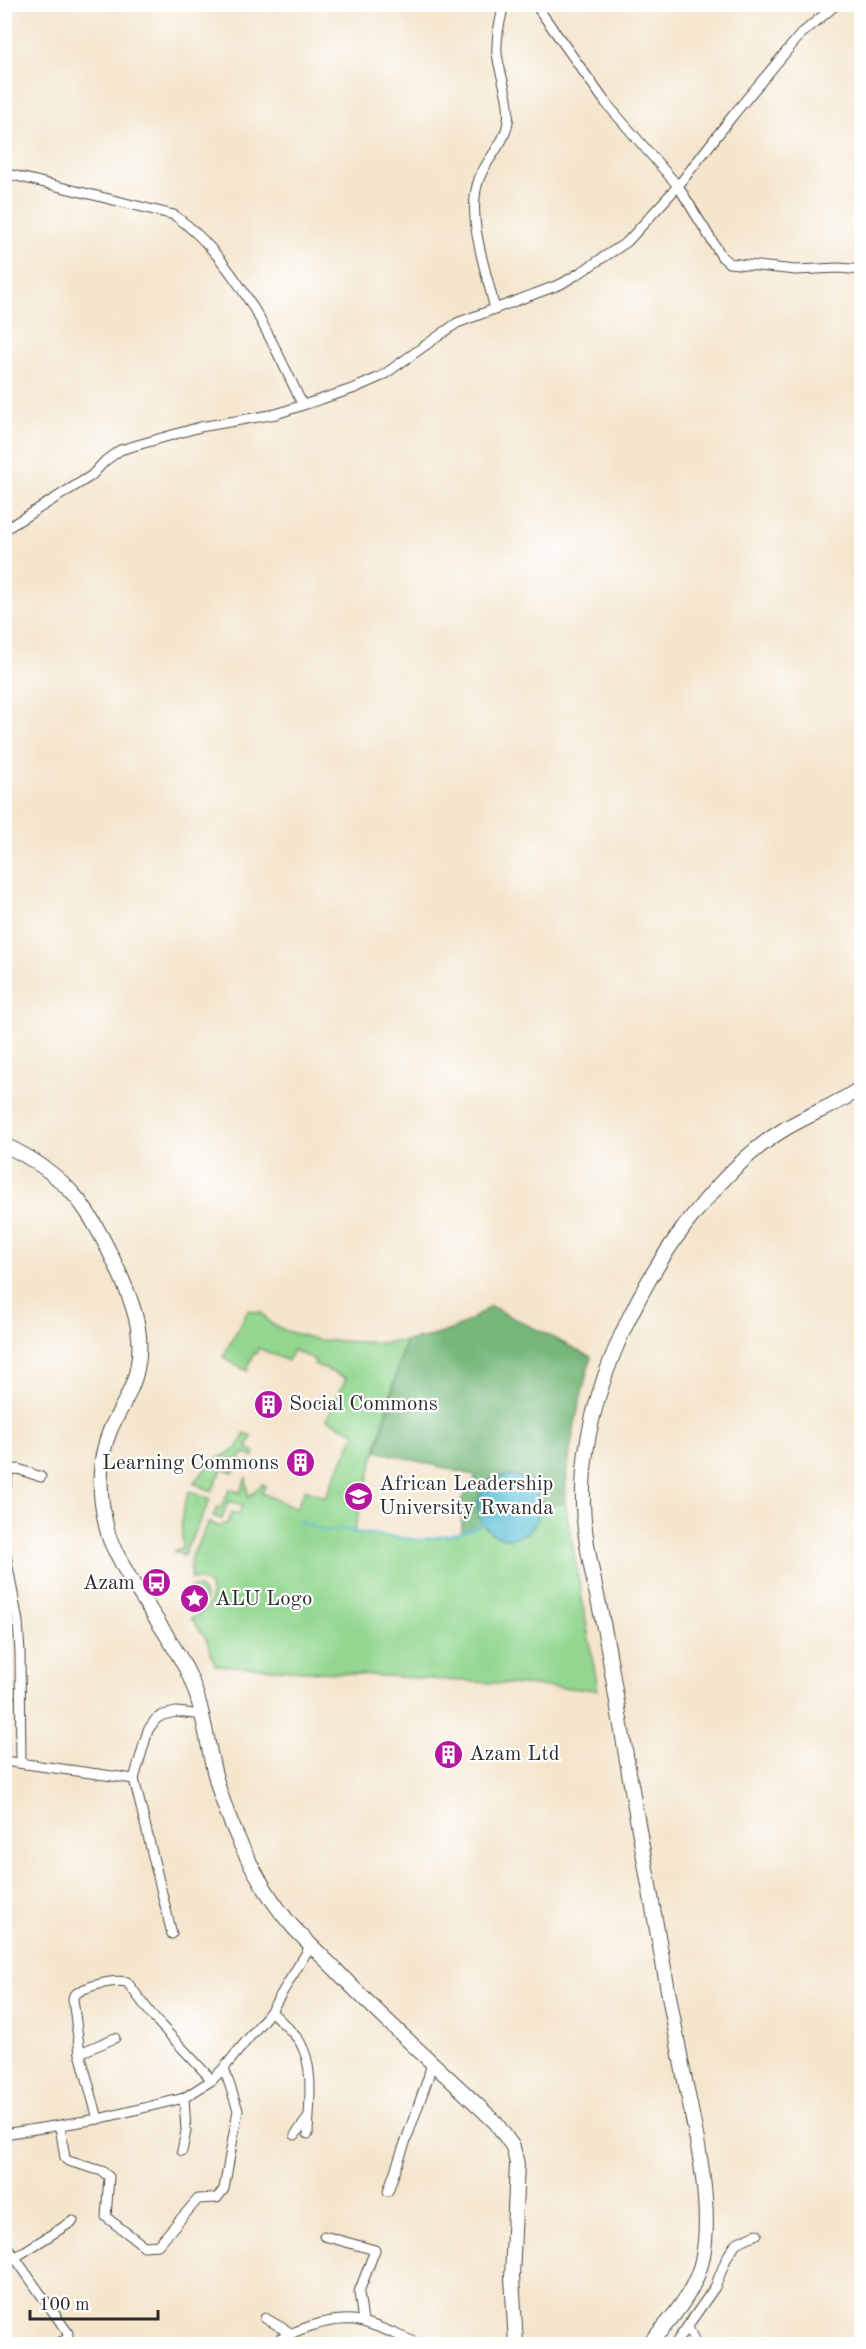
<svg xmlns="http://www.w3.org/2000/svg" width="866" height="2349" viewBox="0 0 866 2349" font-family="'Old Standard TT',serif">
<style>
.green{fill:#93d790;stroke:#5f815e;stroke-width:1.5}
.forest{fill:#76b87a;stroke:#507252;stroke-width:1.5}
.water{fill:#58bed6;stroke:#427480;stroke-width:1.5}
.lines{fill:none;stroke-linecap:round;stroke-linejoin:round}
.stream{stroke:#58bed6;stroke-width:2}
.street-casing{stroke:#494743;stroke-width:11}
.secondary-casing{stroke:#494743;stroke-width:16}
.street{stroke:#fff;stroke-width:9}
.secondary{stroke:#fff;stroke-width:14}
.labels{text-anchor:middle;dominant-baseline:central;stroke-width:4.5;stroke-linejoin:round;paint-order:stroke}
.poi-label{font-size:21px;fill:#2b2b2b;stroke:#fff;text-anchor:start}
</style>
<rect width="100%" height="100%" fill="#fff"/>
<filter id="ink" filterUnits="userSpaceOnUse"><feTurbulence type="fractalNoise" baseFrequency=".0167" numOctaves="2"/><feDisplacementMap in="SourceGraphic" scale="12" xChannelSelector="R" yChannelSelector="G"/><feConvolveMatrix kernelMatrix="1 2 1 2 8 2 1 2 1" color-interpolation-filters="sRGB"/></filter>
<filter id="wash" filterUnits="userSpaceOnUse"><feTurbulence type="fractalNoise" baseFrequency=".008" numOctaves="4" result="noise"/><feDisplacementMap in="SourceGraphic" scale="24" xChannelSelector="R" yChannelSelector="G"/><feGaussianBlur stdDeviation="1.35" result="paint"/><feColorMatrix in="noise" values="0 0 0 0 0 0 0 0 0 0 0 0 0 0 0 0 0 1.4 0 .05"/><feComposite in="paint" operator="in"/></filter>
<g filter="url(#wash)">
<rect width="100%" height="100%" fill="#f4e5cc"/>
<g class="green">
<path d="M248 1310 262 1313 270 1323 286 1331 318 1340 382 1343 405 1341 354 1532 419 1540 462 1533 483 1524 485 1527 520 1536 535 1524 540 1506 565 1503 598 1690 215 1665 206 1638 191 1618C209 1612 213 1603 210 1586L200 1579H192L189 1567H191L193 1564 189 1562 209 1522 218 1526 228 1523 232 1512 239 1514 242 1506 229 1501 222 1519 213 1516 217 1508 220 1509 230 1489 240 1492 246 1478 248 1497 263 1484 265 1485 262 1493 296 1509 305 1489 325 1497 356 1433 327 1419 346 1378 314 1364 315 1360 293 1350 288 1361 258 1348 256 1354H253L247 1371 223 1357Z"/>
<path d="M245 1433 252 1436 247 1448 255 1452 253 1457 243 1453 233 1473 222 1469 212 1491 193 1483 213 1461 237 1449Z"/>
<path d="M189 1491 210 1500 183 1556 174 1551 183 1547C180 1524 181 1513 189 1491Z"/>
<circle cx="194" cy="1598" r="11"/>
</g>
<path class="forest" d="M490 1306 591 1357C579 1405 566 1453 565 1503L540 1506C539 1498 537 1490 531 1484 520 1474 492 1471 484 1487 483 1491 483 1497 482 1501 480 1510 478 1516 483 1524L462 1533 461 1500 477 1476 377 1451 405 1341C440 1336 462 1329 490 1306Z"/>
<circle class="water" cx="509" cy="1507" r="31"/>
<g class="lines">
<path class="stream" d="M298 1521 327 1532 340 1528 354 1532 419 1540 462 1533 483 1524"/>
</g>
</g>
<g filter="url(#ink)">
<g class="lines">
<defs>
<g id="street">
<path d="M535 4 606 103 678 186 722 257 729 263 796 270 839 268 862 270"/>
<path d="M4 173 174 215C234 257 272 339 302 404"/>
<path d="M495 310C487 272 465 216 479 179 486 159 505 144 508 122 511 100 500 76 497 54 496 37 500 21 504 4"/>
<path d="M4 530 91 476 105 461 120 450 200 427 276 414 355 388 382 376 457 323 561 284 581 272 627 242 678 186 734 114 801 34 837 4"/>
<path d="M4 1497 8 1475 10 1470 18 1469 41 1477"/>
<path d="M4 1544 18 1622 20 1653 21 1763"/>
<path d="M4 1761 134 1779"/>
<path d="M172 1934 134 1779 148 1730 156 1719 163 1715 176 1712 204 1715"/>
<path d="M271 2011C280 2021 292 2030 300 2042 315 2068 309 2105 308 2134"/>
<path d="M80 2053 115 2038"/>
<path d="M98 2119 80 2053 73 1999 74 1995C85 1986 113 1979 127 1982L155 2019 212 2080"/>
<path d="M60 2126 65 2158 68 2161 102 2171 109 2177 106 2217 144 2246 158 2245 198 2199 217 2198 224 2189 238 2110 224 2068"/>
<path d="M4 2134 98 2119 184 2098 212 2080 224 2068 271 2011 311 1945"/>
<path d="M295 2135 308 2118"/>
<path d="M182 2151 186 2131 184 2098"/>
<path d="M388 2191 428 2078 432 2061"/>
<path d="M324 2236 375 2250 359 2292 363 2322"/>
<path d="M4 2242 68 2333 67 2339 56 2344"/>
<path d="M14 2258 73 2221"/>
<path d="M265 2318 291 2333"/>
<path d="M688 2327 696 2344"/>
<path d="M273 2344C293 2330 328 2318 353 2320 369 2321 403 2338 420 2344"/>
<path d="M675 2344 715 2287 727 2257 736 2243 757 2234"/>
</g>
<g id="secondary">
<path d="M4 1145C31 1157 56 1174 75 1196 97 1221 133 1295 138 1328 140 1341 140 1356 137 1369 133 1390 120 1409 111 1428 96 1463 99 1502 109 1537 112 1547 118 1555 122 1564 142 1602 171 1636 189 1675 203 1706 206 1738 214 1771 220 1796 229 1819 240 1843 254 1872 271 1902 293 1927 306 1941 321 1955 335 1969 386 2023 443 2071 496 2123L513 2147 517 2164 512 2277 516 2344"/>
<path d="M648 2344C671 2321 697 2289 703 2256 714 2196 691 2116 680 2055 655 1921 631 1788 609 1654 600 1600 581 1542 583 1488 585 1391 642 1274 704 1202 727 1174 757 1145 788 1127 812 1113 839 1104 862 1087"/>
</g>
</defs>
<use href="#street" class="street-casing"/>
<use href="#secondary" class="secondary-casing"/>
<use href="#street" class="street"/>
<use href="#secondary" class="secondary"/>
</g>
</g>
<defs>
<symbol id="building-disc" viewBox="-11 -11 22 22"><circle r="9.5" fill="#b5179e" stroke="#fff"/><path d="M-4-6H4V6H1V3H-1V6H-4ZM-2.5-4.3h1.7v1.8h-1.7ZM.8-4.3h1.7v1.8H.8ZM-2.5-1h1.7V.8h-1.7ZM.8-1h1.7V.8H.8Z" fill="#fff"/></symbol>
<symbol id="university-disc" viewBox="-11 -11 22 22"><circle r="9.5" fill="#b5179e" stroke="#fff"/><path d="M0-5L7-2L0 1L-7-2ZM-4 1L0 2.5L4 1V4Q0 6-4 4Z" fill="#fff"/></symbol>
<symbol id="bus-disc" viewBox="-11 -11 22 22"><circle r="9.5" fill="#b5179e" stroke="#fff"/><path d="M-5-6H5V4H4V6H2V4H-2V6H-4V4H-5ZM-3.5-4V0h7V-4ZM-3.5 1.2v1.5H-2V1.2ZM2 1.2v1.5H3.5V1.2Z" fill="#fff"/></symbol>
<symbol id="sight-disc" viewBox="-11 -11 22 22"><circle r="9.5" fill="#b5179e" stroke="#fff"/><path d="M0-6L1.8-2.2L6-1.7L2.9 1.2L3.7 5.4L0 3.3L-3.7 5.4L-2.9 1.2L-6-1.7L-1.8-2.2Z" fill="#fff"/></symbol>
</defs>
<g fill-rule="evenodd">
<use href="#building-disc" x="252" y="1388" width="33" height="33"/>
<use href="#building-disc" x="284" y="1446" width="33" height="33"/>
<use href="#university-disc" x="342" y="1480" width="33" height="33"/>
<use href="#bus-disc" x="140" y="1566" width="33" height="33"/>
<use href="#sight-disc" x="178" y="1582" width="33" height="33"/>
<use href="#building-disc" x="432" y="1738" width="33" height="33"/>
</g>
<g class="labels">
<g class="poi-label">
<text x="289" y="1404">Social Commons</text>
<text x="279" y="1463" text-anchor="end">Learning Commons</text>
<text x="379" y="1484">African Leadership<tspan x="379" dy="24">University Rwanda</tspan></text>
<text x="135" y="1583" text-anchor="end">Azam</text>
<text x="215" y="1599">ALU Logo</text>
<text x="469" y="1754">Azam Ltd</text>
</g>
</g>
<rect width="866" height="2349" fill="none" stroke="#fff" stroke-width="24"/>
<path d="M30 2310v9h128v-9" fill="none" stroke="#2b2b2b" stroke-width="3"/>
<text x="39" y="2310" font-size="18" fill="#2b2b2b" stroke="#ffffff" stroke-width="4.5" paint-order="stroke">100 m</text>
</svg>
